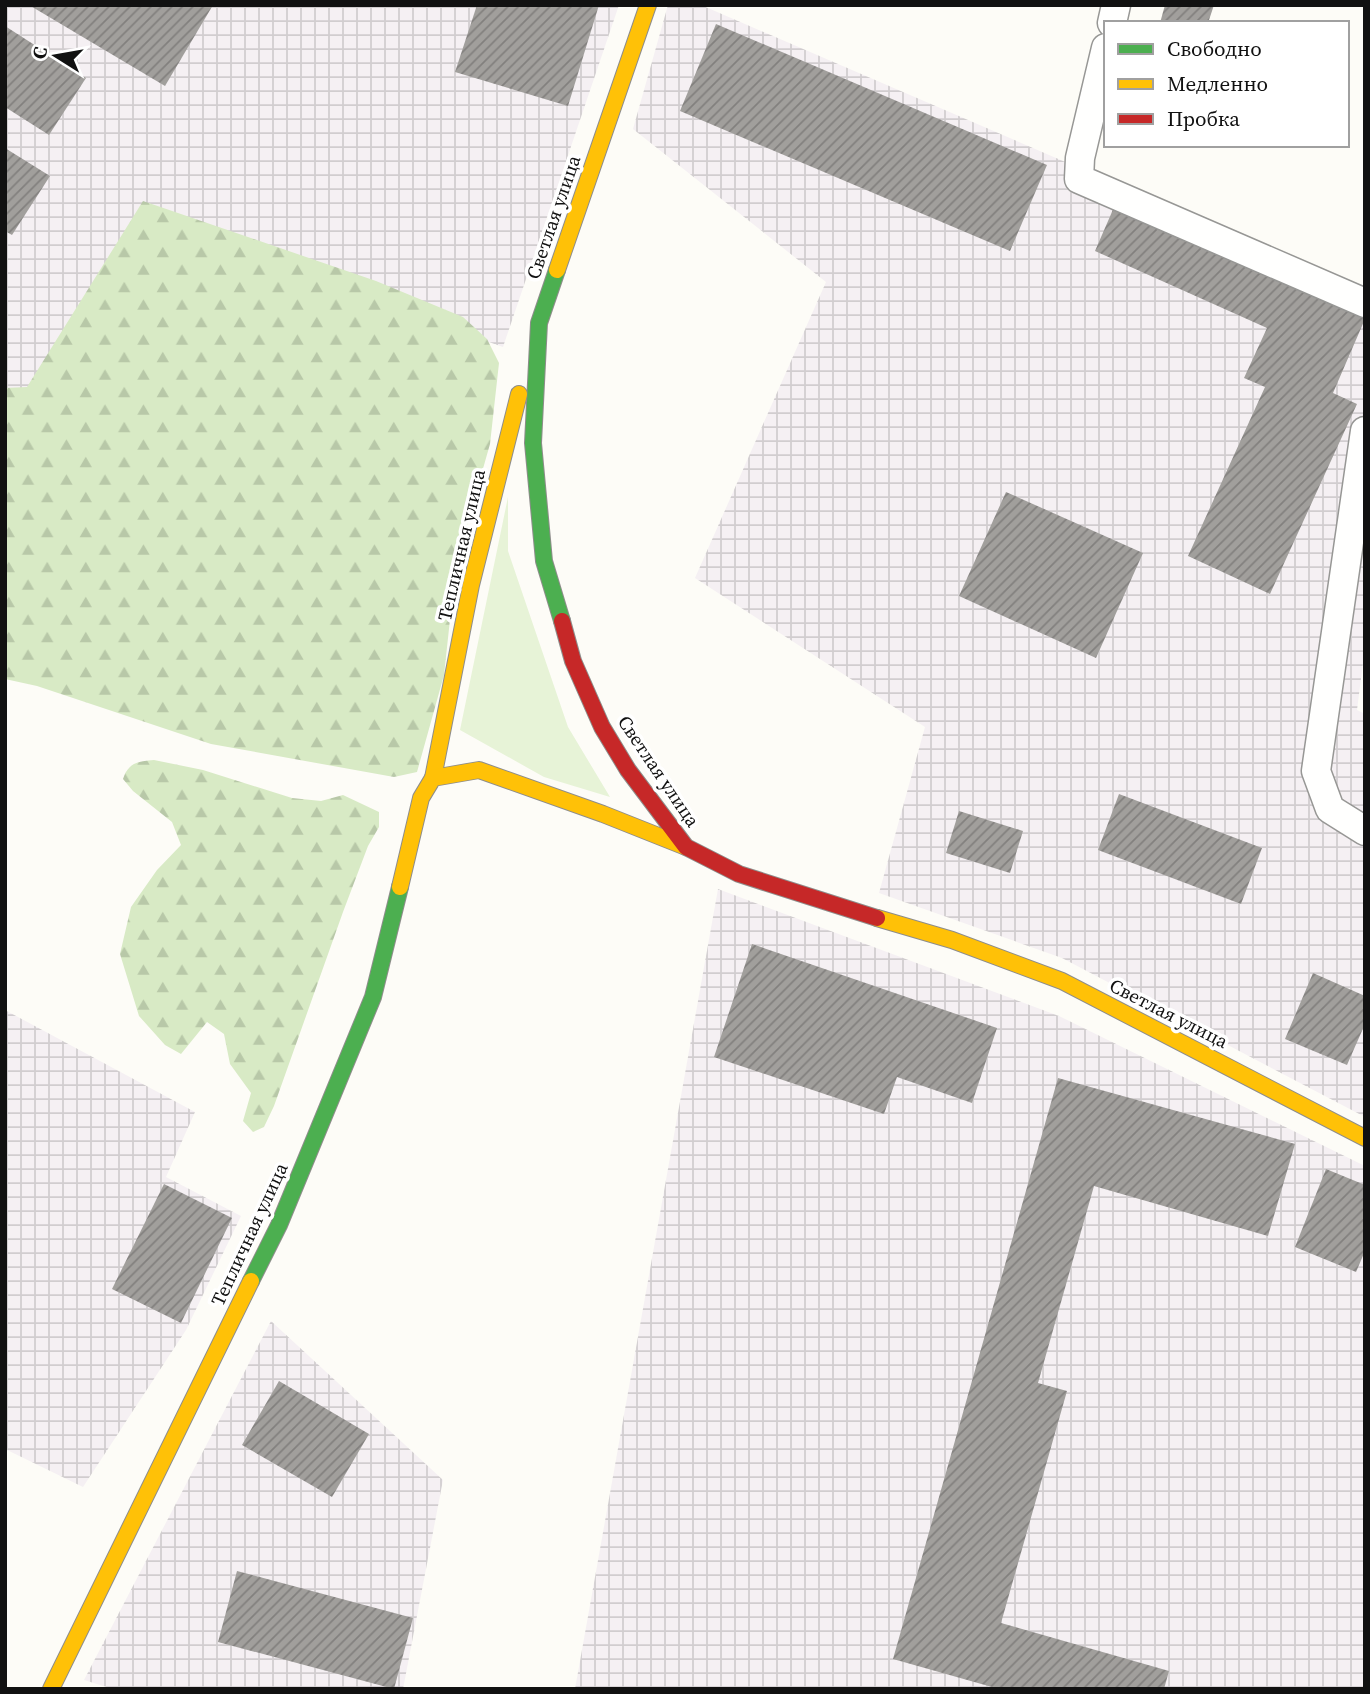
<svg xmlns="http://www.w3.org/2000/svg" width="1370" height="1694" viewBox="0 0 1370 1694" font-family="'Source Serif 4',serif">
<style>
.industrial{fill:url(#industrial-grid)}
.grass{fill:#e7f3d7}
.forest{fill:url(#forest-firs)}
.building{fill:url(#building-hatch)}
.lines{fill:none;stroke-linecap:round;stroke-linejoin:round}
.street-casing{stroke:#979795;stroke-width:31}
.fast-casing{stroke:#8e8d8b;stroke-width:18}
.slow-casing{stroke:#8e8d8b;stroke-width:18}
.jam-casing{stroke:#8e8d8b;stroke-width:18}
.street{stroke:#fffffe;stroke-width:28}
.fast{stroke:#4caf50;stroke-width:16}
.slow{stroke:#ffc107;stroke-width:16}
.jam{stroke:#c62828;stroke-width:16}
.labels{text-anchor:middle;dominant-baseline:central;stroke-width:7;stroke-linejoin:round;paint-order:stroke}
.street-label{font-size:19px;fill:#111;stroke:#fff}
</style>
<defs>
<pattern id="industrial-grid" width="8" height="8" patternUnits="userSpaceOnUse" patternTransform="scale(1.75)"><rect width="8" height="8" fill="#f5f0f3"/><path d="M0 4h8M4 0v8" fill="none" stroke="#d1cdcf"/></pattern>
<pattern id="forest-firs" width="22" height="20" patternUnits="userSpaceOnUse" patternTransform="scale(1.75)"><rect width="22" height="20" fill="#d8eac5"/><path d="M5 1l3.5 6h-7zM16 11l3.5 6h-7z" fill="#b8c8a8"/></pattern>
<pattern id="building-hatch" width="6" height="6" patternUnits="userSpaceOnUse" patternTransform="scale(1.75)"><rect width="6" height="6" fill="#a19f9c"/><path d="M-1 1l2-2M0 6l6-6M5 7l2-2" fill="none" stroke="#82807e"/></pattern>
</defs>
<rect width="100%" height="100%" fill="#fdfcf7"/>
<g class="industrial">
<path d="M5 5H619L503 347 145 220 25 411 5 399Z"/>
<path d="M668 5H701L1365 291V647L1357 710 1365 714V1117L1062 958 879 893 925 727 695 578 826 282 633 129Z"/>
<path d="M718 889 1059 1016 1365 1166V1689H575Z"/>
<path d="M5 1010 195 1112 166 1177 241 1216 186 1330 83 1487 5 1449Z"/>
<path d="M271 1321 443 1480 403 1689H113L84 1680Z"/>
</g>
<path class="grass" d="M508 497V551L568 727 610 797 544 777 460 730Z"/>
<g class="forest">
<path d="M143 201 376 281 463 317 487 339 499 363 490 444 456 564 444 675 417 772 394 777 211 744 37 686 5 679V388L27 387Z"/>
<path d="M154 760 203 770 292 798 321 801 343 795 379 812V827L368 846 343 912 274 1106 264 1127 253 1132 243 1121 251 1093 230 1064 224 1034 207 1022 181 1054 165 1045 139 1016 120 954 131 907 157 870 181 845 172 822 133 791 123 779C128 763 138 761 154 760Z"/>
</g>
<g class="building">
<path d="M29 5H213L165 86Z"/>
<path d="M477 5H599L568 106 455 72Z"/>
<path d="M1165 5H1214L1208 23H1160Z"/>
<path d="M716 24 1047 165 1010 251 680 111Z"/>
<path d="M5 26 86 78 49 135 5 107Z"/>
<path d="M5 148 50 176 12 235 5 231Z"/>
<path d="M1118 198 1365 307V319L1333 393 1357 404 1270 594 1188 556 1265 387 1244 378 1267 328 1095 251Z"/>
<path d="M1006 492 1143 553 1096 658 959 596Z"/>
<path d="M1119 794 1262 848 1241 904 1098 850Z"/>
<path d="M959 811 1023 831 1010 873 946 853Z"/>
<path d="M752 944 997 1028 972 1103 897 1077 884 1114 714 1057Z"/>
<path d="M1313 973 1365 996V1024L1347 1065 1285 1039Z"/>
<path d="M1058 1078 1295 1144 1268 1236 1094 1186 1038 1383 1067 1391 1001 1623 1169 1671 1164 1689H999L893 1659Z"/>
<path d="M1326 1169 1365 1185V1251L1356 1272 1295 1247Z"/>
<path d="M164 1184 232 1218 181 1323 112 1289Z"/>
<path d="M279 1381 369 1434 332 1497 242 1445Z"/>
<path d="M237 1571 413 1618 394 1689 218 1642Z"/>
</g>
<g class="lines">
<defs>
<g id="street">
<path d="M1112 23 1116 5"/>
<path d="M1106 48 1080 158 1079 179 1365 303"/>
<path d="M1365 431 1316 771 1330 809 1365 831"/>
</g>
<g id="fast">
<path d="M557 270 539 323 533 443 544 561 562 621"/>
<path d="M251 1281 279 1225 373 997 400 887"/>
</g>
<g id="slow">
<path d="M557 270 648 5"/>
<path d="M433 778 471 585 519 394"/>
<path d="M400 887 421 798 433 778 479 770 603 814 686 847"/>
<path d="M877 918 952 940 1062 981 1365 1138"/>
<path d="M51 1689 251 1281"/>
</g>
<path id="jam" d="M562 621 573 661 602 727 628 770 686 847 739 874 877 918"/>
</defs>
<use href="#street" class="street-casing"/>
<use href="#fast" class="fast-casing"/>
<use href="#slow" class="slow-casing"/>
<use href="#jam" class="jam-casing"/>
<use href="#street" class="street"/>
<use href="#fast" class="fast"/>
<use href="#slow" class="slow"/>
<use href="#jam" class="jam"/>
</g>
<g class="labels">
<g class="street-label">
<text transform="translate(553 217) rotate(-71)">Светлая улица</text>
<text transform="translate(461 545) rotate(-77)">Тепличная улица</text>
<text transform="translate(659 771) rotate(56)">Светлая улица</text>
<text transform="translate(1169 1013) rotate(27)">Светлая улица</text>
<text transform="translate(249 1234) rotate(-65)">Тепличная улица</text>
</g>
</g>
<rect width="1370" height="1694" fill="none" stroke="#111111" stroke-width="14"/>
<rect x="1104" y="21" width="245" height="126" fill="#ffffff" stroke="#a0a0a0" stroke-width="2"/>
<rect x="1118" y="44" width="35" height="10" fill="#4caf50" stroke="#a0a0a0" stroke-width="2"/>
<text x="1167" y="56" font-size="21" fill="#111111">Свободно</text>
<rect x="1118" y="79" width="35" height="10" fill="#ffc107" stroke="#a0a0a0" stroke-width="2"/>
<text x="1167" y="91" font-size="21" fill="#111111">Медленно</text>
<rect x="1118" y="114" width="35" height="10" fill="#c62828" stroke="#a0a0a0" stroke-width="2"/>
<text x="1167" y="126" font-size="21" fill="#111111">Пробка</text>
<g transform="translate(56 56) rotate(281)" stroke="#ffffff" stroke-width="5" paint-order="stroke">
<path d="M0-5L12 26L0 18L-12 26Z" fill="#111111"/>
<text y="-10" font-size="19" font-weight="bold" text-anchor="middle" fill="#111111">С</text>
</g>
</svg>
